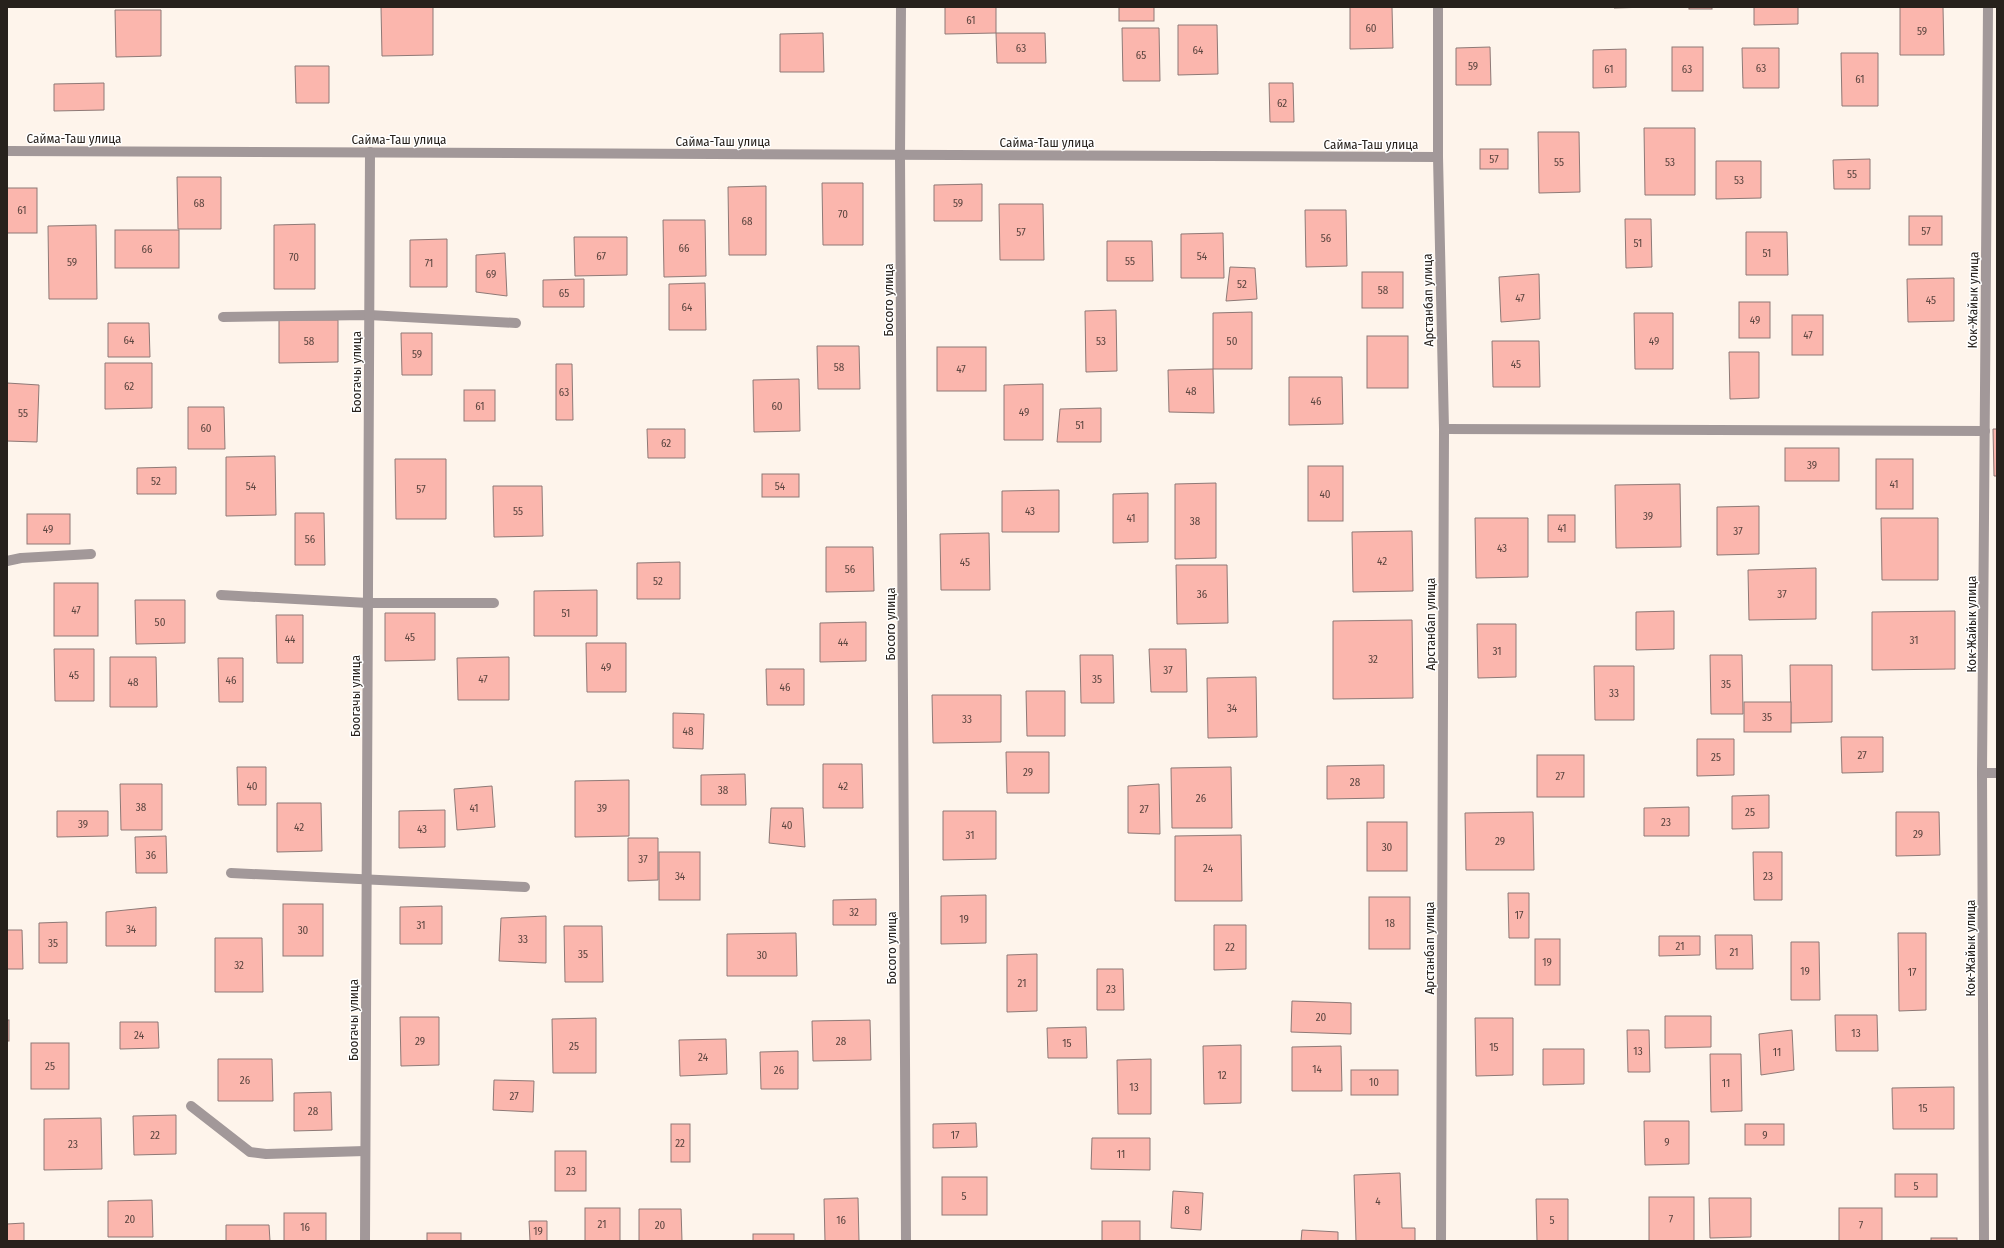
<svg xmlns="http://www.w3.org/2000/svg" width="2004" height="1248" viewBox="0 0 2004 1248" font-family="'Fira Sans Condensed',sans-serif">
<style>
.building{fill:#fbb6ad;stroke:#8e7976}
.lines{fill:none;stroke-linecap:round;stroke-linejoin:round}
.lane{stroke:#a29899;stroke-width:10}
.street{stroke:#a29899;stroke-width:10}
.labels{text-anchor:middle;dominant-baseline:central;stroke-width:3;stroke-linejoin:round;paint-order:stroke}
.number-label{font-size:11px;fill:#5c4640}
.street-label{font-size:13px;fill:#27211c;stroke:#fff}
</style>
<rect width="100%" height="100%" fill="#fef4eb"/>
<g class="building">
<path d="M381 7H433V55L382 56Z"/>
<path d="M945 7H996V33L945 34Z"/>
<rect x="1119" y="7" width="35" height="14"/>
<path d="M1350 7H1392L1393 48 1350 49Z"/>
<path d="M1614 7H1650L1614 8Z"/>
<rect x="1689" y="7" width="23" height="2"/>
<path d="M1754 7H1798V24L1754 25Z"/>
<path d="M1900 7H1943L1944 55H1900Z"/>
<path d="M115 10H161V56L116 57Z"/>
<path d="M1178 25H1217L1218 74 1178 75Z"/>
<path d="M1122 28H1159L1160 81H1123Z"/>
<path d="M823 33 824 72H780V34Z"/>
<path d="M996 33H1045L1046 63H997Z"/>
<path d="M1490 47 1491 85H1456V48Z"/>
<rect x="1672" y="47" width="31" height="44"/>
<path d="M1742 48H1779V88H1743Z"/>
<path d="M1626 49V87L1593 88V50Z"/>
<path d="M1841 53H1878V106H1842Z"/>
<path d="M295 66H329V103H296Z"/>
<path d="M104 83V110L54 111V84Z"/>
<path d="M1269 83H1293L1294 122H1270Z"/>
<path d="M1644 128H1695V195H1645Z"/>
<path d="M1538 132H1579L1580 192 1539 193Z"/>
<rect x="1480" y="149" width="28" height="20"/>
<path d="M1870 159V189H1834L1833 160Z"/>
<path d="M1716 161H1761V198L1716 199Z"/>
<path d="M177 177H221V229H178Z"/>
<path d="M822 183H863V245H823Z"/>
<path d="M982 184V221H934V185Z"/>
<path d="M766 186V255H729L728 187Z"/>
<rect x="7" y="188" width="30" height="45"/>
<path d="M999 204H1043L1044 260H1000Z"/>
<path d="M1305 210H1346L1347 266 1306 267Z"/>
<rect x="1909" y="216" width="33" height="29"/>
<path d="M1625 219H1651L1652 267 1626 268Z"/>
<path d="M663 220H705L706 276 664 277Z"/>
<path d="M315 224V289H274V225Z"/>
<path d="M96 225 97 299H49L48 226Z"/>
<rect x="115" y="230" width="64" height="38"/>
<path d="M1746 232H1787L1788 275H1746Z"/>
<path d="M1223 233 1224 278H1181V234Z"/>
<path d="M574 237H627V275L575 276Z"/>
<path d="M447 239V287H410V240Z"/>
<path d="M1107 241H1152L1153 281H1107Z"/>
<path d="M505 253 507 296 476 292V255Z"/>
<path d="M1230 267 1255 268 1257 299 1226 301Z"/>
<rect x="1362" y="272" width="41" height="36"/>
<path d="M1539 274 1540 319 1501 322 1499 277Z"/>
<path d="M1954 278V321L1908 322 1907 279Z"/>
<path d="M584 279V307H543V280Z"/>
<path d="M705 283 706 330H669V284Z"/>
<rect x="1739" y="302" width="31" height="36"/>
<path d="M1116 310 1117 371 1086 372 1085 311Z"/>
<path d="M1252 312V369H1213V313Z"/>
<path d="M1634 313H1673V369H1635Z"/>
<rect x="1792" y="315" width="31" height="40"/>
<path d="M279 320H338V362L279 363Z"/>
<path d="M108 323H149L150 357H108Z"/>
<path d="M401 333H432V375H402Z"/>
<rect x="1367" y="336" width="41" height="52"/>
<path d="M1492 341H1539L1540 387H1493Z"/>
<path d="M817 346H859L860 389H818Z"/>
<rect x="937" y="347" width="49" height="44"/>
<path d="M1729 352H1759V398L1730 399Z"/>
<path d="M105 363H152V408L105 409Z"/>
<path d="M556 364H572L573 420H556Z"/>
<path d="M1213 369 1214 413 1169 412 1168 370Z"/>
<path d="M1289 377H1342L1343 424 1289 425Z"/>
<path d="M799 379 800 431 754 432 753 380Z"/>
<path d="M7 383 39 385 37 442 7 441Z"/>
<path d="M1043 384V440H1004V385Z"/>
<rect x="464" y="390" width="31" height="31"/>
<path d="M188 407H224L225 449H188Z"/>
<path d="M1101 408V442H1057L1060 409Z"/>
<path d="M647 429H685V458H648Z"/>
<path d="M1993 429H1997V476H1994Z"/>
<rect x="1785" y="448" width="54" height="33"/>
<path d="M275 456 276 515 226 516V457Z"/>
<path d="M395 459H446V519H396Z"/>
<rect x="1876" y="459" width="37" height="50"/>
<rect x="1308" y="466" width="35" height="55"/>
<path d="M176 467V494H137V468Z"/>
<rect x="762" y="474" width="37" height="23"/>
<path d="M1216 483V558L1175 559V484Z"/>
<path d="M1680 484 1681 547 1616 548 1615 485Z"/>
<path d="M493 486H542L543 536 494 537Z"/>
<path d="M1059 490V532H1002V491Z"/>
<path d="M1148 493V542L1113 543V494Z"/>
<path d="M1759 506V554L1717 555V507Z"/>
<path d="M295 513H324L325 565H295Z"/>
<rect x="27" y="514" width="43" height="30"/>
<rect x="1548" y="515" width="27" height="27"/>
<path d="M1475 518H1528V577L1476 578Z"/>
<path d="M1881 518H1938V580H1882Z"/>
<path d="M1412 531 1413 591 1353 592 1352 532Z"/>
<path d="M989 533 990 590H941L940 534Z"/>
<path d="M826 547H873L874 591 826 592Z"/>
<path d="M680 562V599H637V563Z"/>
<path d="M1176 565H1227L1228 623 1177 624Z"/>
<path d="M1816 568V619L1749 620 1748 570Z"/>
<rect x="54" y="583" width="44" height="53"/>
<path d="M597 590V636H534V591Z"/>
<path d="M135 600H185V643L136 644Z"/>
<path d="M1674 611V649L1636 650V612Z"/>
<path d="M1955 611V669L1872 670V612Z"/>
<path d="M385 613H435V660L385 661Z"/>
<path d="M276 615H303V663H277Z"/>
<path d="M1412 620 1413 698 1333 699V621Z"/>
<path d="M866 622V661L820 662V623Z"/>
<path d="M1477 624H1516V677L1478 678Z"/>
<path d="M586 643H626V692H587Z"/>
<path d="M54 649H94V701H55Z"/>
<path d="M1149 649H1186L1187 692H1151Z"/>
<path d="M1080 655H1113L1114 703H1081Z"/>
<path d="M1710 655H1742L1743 714H1711Z"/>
<path d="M110 657H156L157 707H110Z"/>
<path d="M509 657V700H458L457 658Z"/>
<path d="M218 658H243V702H219Z"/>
<path d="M1790 665H1832V722L1791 723Z"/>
<path d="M1594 666H1634V720H1595Z"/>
<path d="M766 669H804V705H767Z"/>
<path d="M1256 677 1257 737 1208 738 1207 678Z"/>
<path d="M1026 691H1065V736H1027Z"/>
<path d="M932 695H1001V742L933 743Z"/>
<rect x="1744" y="702" width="47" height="30"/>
<path d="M673 713 704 714 703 749 673 748Z"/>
<path d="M1841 737H1883V772L1842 773Z"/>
<path d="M1697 739H1734V775L1697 776Z"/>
<path d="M1006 752H1049V793H1007Z"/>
<rect x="1537" y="755" width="47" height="42"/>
<path d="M823 764H862L863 808H823Z"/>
<path d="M1384 765V798L1327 799V766Z"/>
<path d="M237 767H266V805H238Z"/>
<path d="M1231 767 1232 828H1172L1171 768Z"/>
<path d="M745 774 746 805H701V775Z"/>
<path d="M629 780V836L575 837V781Z"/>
<path d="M120 784H162V830H121Z"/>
<path d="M1159 784 1160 834 1128 833V786Z"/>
<path d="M492 786 495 827 457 830 454 789Z"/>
<path d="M1769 795V828L1732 829V796Z"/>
<path d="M277 803H321L322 851 277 852Z"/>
<path d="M1689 807V836H1644V808Z"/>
<path d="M771 808H803L805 847 769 843Z"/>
<path d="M445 810V847L399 848V811Z"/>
<path d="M57 811H108V836L57 837Z"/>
<path d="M943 811H996V859L943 860Z"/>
<path d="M1533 812 1534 870H1466L1465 813Z"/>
<path d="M1896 812H1939L1940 855 1896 856Z"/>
<rect x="1367" y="822" width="40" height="49"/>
<path d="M1241 835 1242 901H1175V836Z"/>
<path d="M166 836 167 873H136L135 837Z"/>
<path d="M628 838H658V880L628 881Z"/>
<rect x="659" y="852" width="41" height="48"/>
<path d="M1753 852H1782V900H1754Z"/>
<path d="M1508 893H1529V938H1509Z"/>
<path d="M986 895V943L941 944V896Z"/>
<rect x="1369" y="897" width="41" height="52"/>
<path d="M876 899V925H833V900Z"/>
<rect x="283" y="904" width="40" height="52"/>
<path d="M442 906V944H400V907Z"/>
<path d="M156 907V946H106V912Z"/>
<path d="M546 916V963L499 961 501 918Z"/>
<path d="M67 922V963H39V923Z"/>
<path d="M1214 925H1246V969L1214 970Z"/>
<path d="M564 926H602L603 982H565Z"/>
<path d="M7 930H22L23 969H7Z"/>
<path d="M796 933 797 976H727V934Z"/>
<path d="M1898 933H1926V1010L1899 1011Z"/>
<path d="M1715 935H1752L1753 969H1716Z"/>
<path d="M1659 936H1700V955L1659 956Z"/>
<path d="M215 938H262L263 992H215Z"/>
<rect x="1535" y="939" width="25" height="46"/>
<path d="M1791 942H1819L1820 1000H1791Z"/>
<path d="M1037 954V1011L1007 1012V955Z"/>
<path d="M1097 969H1123L1124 1010H1097Z"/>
<path d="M1292 1001 1351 1003V1034L1291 1032Z"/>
<path d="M1835 1015H1877L1878 1051H1836Z"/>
<path d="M1665 1016H1711V1047L1665 1048Z"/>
<path d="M400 1017H439V1065L401 1066Z"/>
<path d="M596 1018V1073H553L552 1019Z"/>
<path d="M1475 1018H1513V1075L1476 1076Z"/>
<rect x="7" y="1020" width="2" height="21"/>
<path d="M870 1020 871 1060 813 1061 812 1021Z"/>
<path d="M120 1022H158L159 1048 120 1049Z"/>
<path d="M1086 1027 1087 1058H1048L1047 1028Z"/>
<path d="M1627 1030H1649L1650 1072H1628Z"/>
<path d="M1792 1030 1794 1070 1761 1075 1759 1034Z"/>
<path d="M726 1039 727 1074 680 1076 679 1040Z"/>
<rect x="31" y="1043" width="38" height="46"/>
<path d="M1241 1045V1103L1204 1104 1203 1046Z"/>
<path d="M1341 1046 1342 1091H1292V1047Z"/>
<path d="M1543 1049H1584V1084L1543 1085Z"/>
<path d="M798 1051V1089H761L760 1052Z"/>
<path d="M1710 1054H1741L1742 1111 1711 1112Z"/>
<path d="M218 1059H272L273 1101H218Z"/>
<path d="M1151 1059V1114H1118L1117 1060Z"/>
<rect x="1351" y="1070" width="47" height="25"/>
<path d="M494 1080 534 1081 533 1112 493 1110Z"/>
<path d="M1954 1087V1129H1893L1892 1088Z"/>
<path d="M331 1092 332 1130 294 1131V1093Z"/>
<path d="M176 1115V1154L134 1155 133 1116Z"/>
<path d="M101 1118 102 1169 44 1170V1119Z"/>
<path d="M1644 1121H1689V1164L1645 1165Z"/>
<path d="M976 1123 977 1147 933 1148V1124Z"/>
<rect x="671" y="1124" width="19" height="38"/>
<rect x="1745" y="1124" width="39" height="21"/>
<path d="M1092 1138H1150V1170L1091 1169Z"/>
<rect x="555" y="1151" width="31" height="40"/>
<path d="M1400 1173 1402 1228H1415V1241H1356L1354 1175Z"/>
<rect x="1895" y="1174" width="42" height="23"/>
<rect x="942" y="1177" width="45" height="38"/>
<path d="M1173 1191 1203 1193 1201 1230 1171 1228Z"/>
<rect x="1649" y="1197" width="45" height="44"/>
<path d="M858 1198 859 1241H825L824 1199Z"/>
<path d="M1709 1198H1751V1237L1710 1238Z"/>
<path d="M1536 1199H1568V1241H1537Z"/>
<path d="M152 1200 153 1237H108V1201Z"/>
<rect x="585" y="1208" width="35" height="33"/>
<rect x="1839" y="1208" width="43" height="33"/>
<path d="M639 1209H681L682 1241H639Z"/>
<rect x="284" y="1213" width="42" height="28"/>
<path d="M529 1221H547V1241H530Z"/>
<rect x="1102" y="1221" width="38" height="20"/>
<path d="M24 1223V1241H7V1224Z"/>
<path d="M226 1225H269L270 1241H226Z"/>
<path d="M1302 1230 1338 1232V1241H1301Z"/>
<rect x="427" y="1233" width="34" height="8"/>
<rect x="753" y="1234" width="41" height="7"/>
<rect x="1931" y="1238" width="26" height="3"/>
</g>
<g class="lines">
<g class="lane">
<path d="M223 317 369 315 516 323"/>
<path d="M7 561 21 558 91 554"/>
<path d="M221 595 368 603H494"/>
<path d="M231 873 525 887"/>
<path d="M191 1106 250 1152 266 1154 365 1151"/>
</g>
<g class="street">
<path d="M901 7 900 155 906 1241"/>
<path d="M1438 7V157L1444 429 1441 1241"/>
<path d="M7 151 1438 157"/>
<path d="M1444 429 1985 431"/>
<path d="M1982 773H1997"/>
<path d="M365 1241 370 152"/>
<path d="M1984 1241 1982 773 1988 7"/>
</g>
</g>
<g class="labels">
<g class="number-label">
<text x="971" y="20">61</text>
<text x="1371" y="28">60</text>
<text x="1922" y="31">59</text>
<text x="1021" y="48">63</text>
<text x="1198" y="50">64</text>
<text x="1141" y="55">65</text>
<text x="1473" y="66">59</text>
<text x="1761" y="68">63</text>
<text x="1609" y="69">61</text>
<text x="1687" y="69">63</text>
<text x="1860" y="79">61</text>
<text x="1282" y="103">62</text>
<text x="1494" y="159">57</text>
<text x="1559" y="162">55</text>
<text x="1670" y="162">53</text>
<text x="1852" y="174">55</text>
<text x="1739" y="180">53</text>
<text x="199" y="203">68</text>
<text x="958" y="203">59</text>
<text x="22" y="210">61</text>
<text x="843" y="214">70</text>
<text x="747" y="221">68</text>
<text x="1926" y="231">57</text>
<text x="1021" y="232">57</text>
<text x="1326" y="238">56</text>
<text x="1638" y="243">51</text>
<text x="684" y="248">66</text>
<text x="147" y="249">66</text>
<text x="1767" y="253">51</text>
<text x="601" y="256">67</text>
<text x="1202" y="256">54</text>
<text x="294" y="257">70</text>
<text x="1130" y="261">55</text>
<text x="72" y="262">59</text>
<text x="429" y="263">71</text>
<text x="491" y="274">69</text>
<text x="1242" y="284">52</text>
<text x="1383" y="290">58</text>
<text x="564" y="293">65</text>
<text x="1520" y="298">47</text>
<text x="1931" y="300">45</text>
<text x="687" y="307">64</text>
<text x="1755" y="320">49</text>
<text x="1808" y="335">47</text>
<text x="129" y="340">64</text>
<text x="309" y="341">58</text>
<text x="1101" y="341">53</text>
<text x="1232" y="341">50</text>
<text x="1654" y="341">49</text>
<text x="417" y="354">59</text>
<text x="1516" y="364">45</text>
<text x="839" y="367">58</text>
<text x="961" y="369">47</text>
<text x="129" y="386">62</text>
<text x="1191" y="391">48</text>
<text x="564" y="392">63</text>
<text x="1316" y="401">46</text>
<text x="480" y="406">61</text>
<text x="777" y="406">60</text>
<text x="1024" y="412">49</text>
<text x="23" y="413">55</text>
<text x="1080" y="425">51</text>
<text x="206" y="428">60</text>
<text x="666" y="443">62</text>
<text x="1812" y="465">39</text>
<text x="156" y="481">52</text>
<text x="1894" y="484">41</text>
<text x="251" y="486">54</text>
<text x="780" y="486">54</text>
<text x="421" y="489">57</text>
<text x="1325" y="494">40</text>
<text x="518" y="511">55</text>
<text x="1030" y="511">43</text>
<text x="1648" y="516">39</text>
<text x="1131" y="518">41</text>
<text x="1195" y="521">38</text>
<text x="1562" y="528">41</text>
<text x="48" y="529">49</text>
<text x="1738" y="531">37</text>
<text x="310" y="539">56</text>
<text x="1502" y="548">43</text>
<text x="1382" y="561">42</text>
<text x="965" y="562">45</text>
<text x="850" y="569">56</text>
<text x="658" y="581">52</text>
<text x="1202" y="594">36</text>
<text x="1782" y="594">37</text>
<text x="76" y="610">47</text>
<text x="566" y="613">51</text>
<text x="160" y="622">50</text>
<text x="410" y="637">45</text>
<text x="290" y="639">44</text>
<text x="1914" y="640">31</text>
<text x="843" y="642">44</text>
<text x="1497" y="651">31</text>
<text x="1373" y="659">32</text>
<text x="606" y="667">49</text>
<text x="1168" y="670">37</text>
<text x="74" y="675">45</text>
<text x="483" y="679">47</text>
<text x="1097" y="679">35</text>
<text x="231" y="680">46</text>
<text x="133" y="682">48</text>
<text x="1726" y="684">35</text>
<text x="785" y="687">46</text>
<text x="1614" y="693">33</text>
<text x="1232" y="708">34</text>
<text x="1767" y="717">35</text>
<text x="967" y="719">33</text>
<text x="688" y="731">48</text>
<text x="1862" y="755">27</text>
<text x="1716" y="757">25</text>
<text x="1028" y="772">29</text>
<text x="1560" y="776">27</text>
<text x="1355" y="782">28</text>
<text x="252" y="786">40</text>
<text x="843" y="786">42</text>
<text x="723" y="790">38</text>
<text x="1201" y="798">26</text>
<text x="141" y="807">38</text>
<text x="474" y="808">41</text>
<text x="602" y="808">39</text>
<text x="1144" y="809">27</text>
<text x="1750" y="812">25</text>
<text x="1666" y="822">23</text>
<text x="83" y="824">39</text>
<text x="787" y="825">40</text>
<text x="299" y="827">42</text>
<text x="422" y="829">43</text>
<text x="1918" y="834">29</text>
<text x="970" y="835">31</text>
<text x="1500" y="841">29</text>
<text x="1387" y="847">30</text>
<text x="151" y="855">36</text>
<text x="643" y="859">37</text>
<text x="1208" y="868">24</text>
<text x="680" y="876">34</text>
<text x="1768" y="876">23</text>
<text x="854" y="912">32</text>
<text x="1519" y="915">17</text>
<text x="964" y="919">19</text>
<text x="1390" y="923">18</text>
<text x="421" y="925">31</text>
<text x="131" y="929">34</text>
<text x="303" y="930">30</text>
<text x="523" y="939">33</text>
<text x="53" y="943">35</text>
<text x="1680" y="946">21</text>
<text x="1230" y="947">22</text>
<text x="1734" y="952">21</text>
<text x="583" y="954">35</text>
<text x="762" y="955">30</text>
<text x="1547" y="962">19</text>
<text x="239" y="965">32</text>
<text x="1805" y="971">19</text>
<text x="1912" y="972">17</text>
<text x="1022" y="983">21</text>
<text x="1111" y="989">23</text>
<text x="1321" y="1017">20</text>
<text x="1856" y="1033">13</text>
<text x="139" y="1035">24</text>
<text x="420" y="1041">29</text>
<text x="841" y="1041">28</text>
<text x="1067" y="1043">15</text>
<text x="574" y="1046">25</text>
<text x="1494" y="1047">15</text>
<text x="1638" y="1051">13</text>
<text x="1777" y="1052">11</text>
<text x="703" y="1057">24</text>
<text x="50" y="1066">25</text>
<text x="1317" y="1069">14</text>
<text x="779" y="1070">26</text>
<text x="1222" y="1075">12</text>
<text x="245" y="1080">26</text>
<text x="1374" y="1082">10</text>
<text x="1726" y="1083">11</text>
<text x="1134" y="1087">13</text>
<text x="514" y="1096">27</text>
<text x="1923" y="1108">15</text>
<text x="313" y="1111">28</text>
<text x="155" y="1135">22</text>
<text x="955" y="1135">17</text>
<text x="1765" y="1135">9</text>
<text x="1667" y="1142">9</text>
<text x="680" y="1143">22</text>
<text x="73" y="1144">23</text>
<text x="1121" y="1154">11</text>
<text x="571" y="1171">23</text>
<text x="1916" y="1186">5</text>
<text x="964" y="1196">5</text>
<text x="1378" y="1201">4</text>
<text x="1187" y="1210">8</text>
<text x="130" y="1219">20</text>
<text x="1671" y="1219">7</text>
<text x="841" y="1220">16</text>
<text x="1552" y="1220">5</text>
<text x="602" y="1224">21</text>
<text x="660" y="1225">20</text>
<text x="1861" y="1225">7</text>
<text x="305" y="1227">16</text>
<text x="538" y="1231">19</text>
</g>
<g class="street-label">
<text x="74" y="138">Сайма-Таш улица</text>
<text x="399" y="139">Сайма-Таш улица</text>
<text x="723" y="141">Сайма-Таш улица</text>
<text x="1047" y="142">Сайма-Таш улица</text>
<text x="1371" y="144">Сайма-Таш улица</text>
<text transform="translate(888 300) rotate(-90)">Босого улица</text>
<text transform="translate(1428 300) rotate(-91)">Арстанбап улица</text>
<text transform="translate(1973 300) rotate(-89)">Кок-Жайык улица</text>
<text transform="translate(356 372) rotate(-90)">Боогачы улица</text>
<text transform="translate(890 624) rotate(-90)">Босого улица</text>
<text transform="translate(1430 624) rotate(-90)">Арстанбап улица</text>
<text transform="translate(1971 624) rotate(-90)">Кок-Жайык улица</text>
<text transform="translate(355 696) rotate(-90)">Боогачы улица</text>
<text transform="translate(891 948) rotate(-90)">Босого улица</text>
<text transform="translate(1429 948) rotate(-90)">Арстанбап улица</text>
<text transform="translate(1970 948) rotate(-90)">Кок-Жайык улица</text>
<text transform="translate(353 1020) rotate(-90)">Боогачы улица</text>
</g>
</g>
<rect width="2004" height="1248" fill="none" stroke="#27211c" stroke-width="16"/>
</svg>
